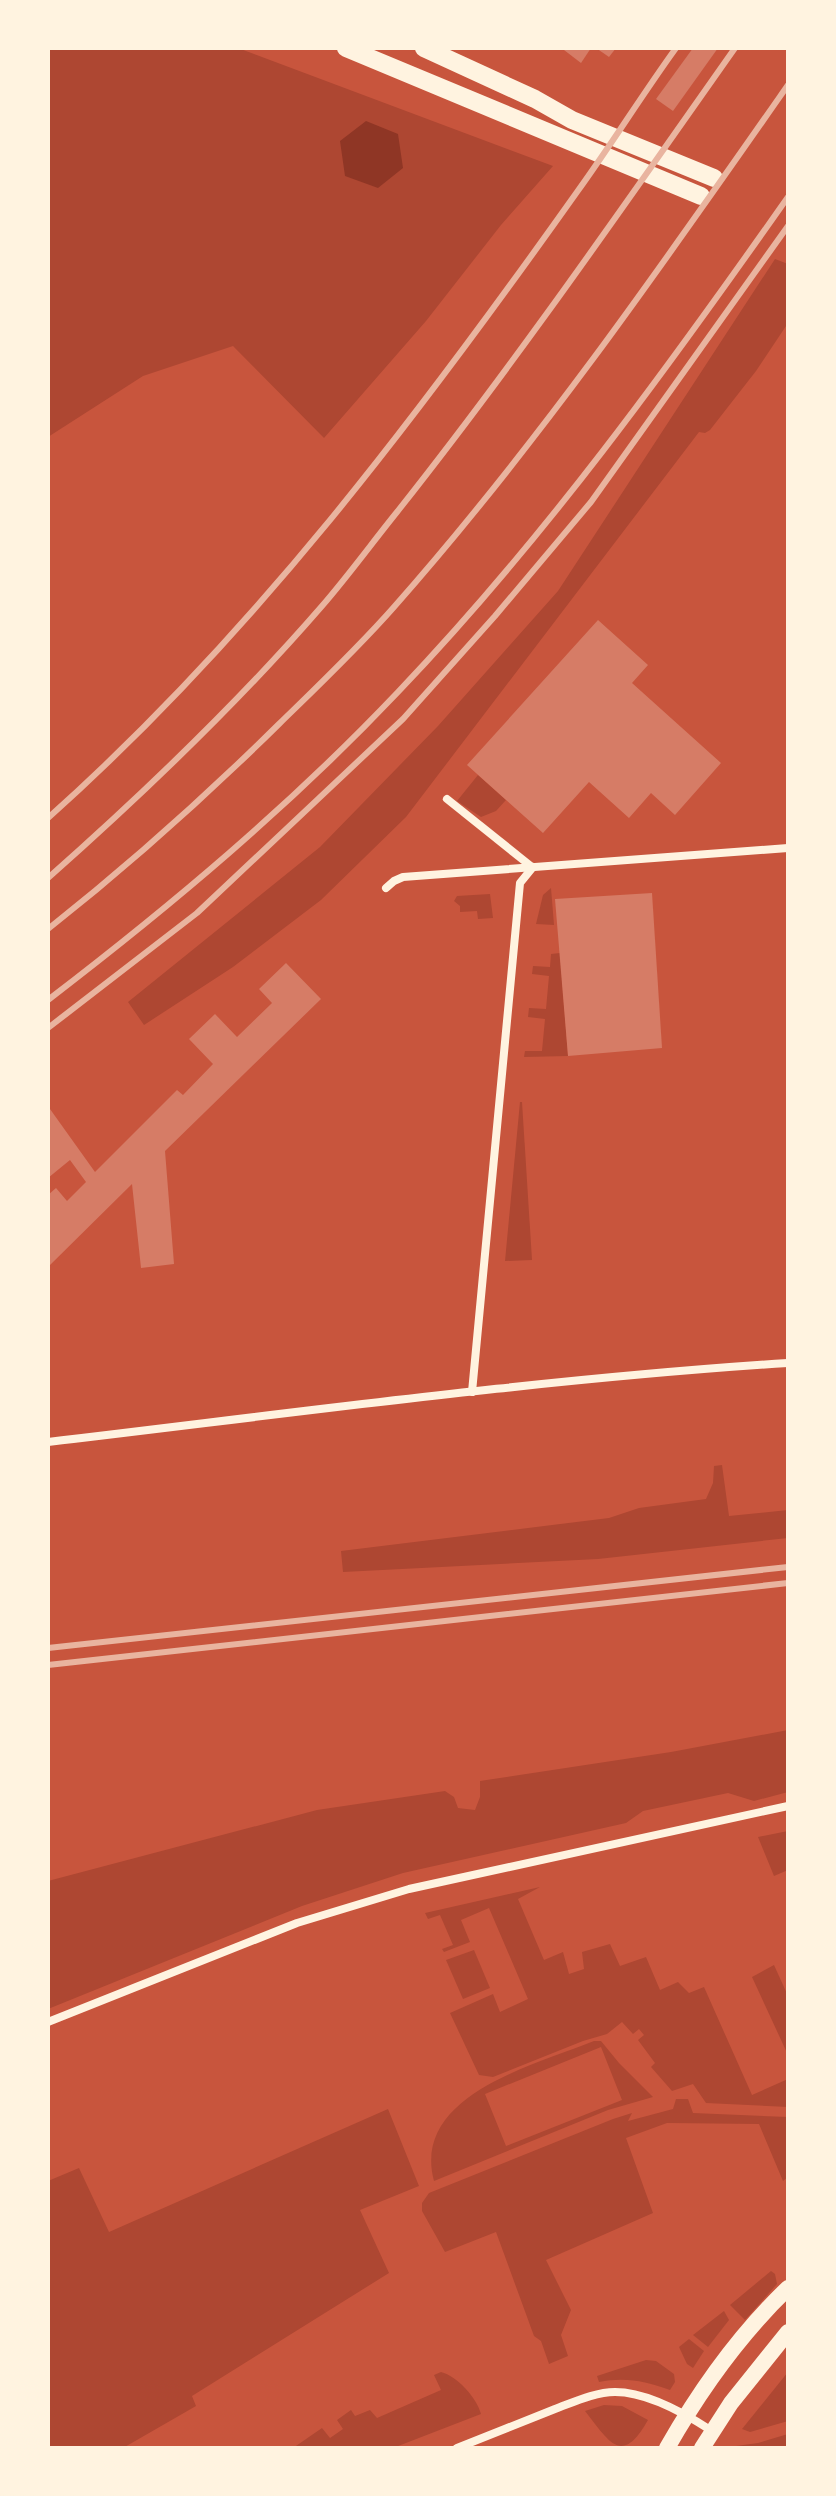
<svg xmlns="http://www.w3.org/2000/svg" width="836" height="2496" viewBox="0 0 836 2496" font-family="'Golos Text',sans-serif">
<style>
.green{fill:#ae4732;fill-rule:evenodd}
.water{fill:#8f3625}
.building{fill:#d67c66}
.lines{fill:none;stroke-linecap:round;stroke-linejoin:round}
.minor{stroke:#fff3e0;stroke-width:8}
.secondary{stroke:#fff3e0;stroke-width:16}
.primary{stroke:#fff3e0;stroke-width:18}
.rail{stroke:#e9b49f;stroke-width:6}
</style>
<rect width="100%" height="100%" fill="#c8553d"/>
<g class="green">
<path d="M48 48H238L553 166 501 225 426 321 324 438 233 346 143 376 48 437Z"/>
<path d="M775 259 788 264V323L756 371 710 430 705 433 699 432 406 817 321 900 233 967 144 1025 128 1002 320 847 438 726 558 591Z"/>
<path d="M478 775 506 800 496 811 481 817 457 801Z"/>
<path d="M551 888 554 925 536 924 543 895Z"/>
<path d="M490 894 493 918 478 919 477 911 460 912V906L454 901 457 896Z"/>
<path d="M560 953 568 1056 524 1057 525 1051H542L545 1019 528 1017 529 1008 546 1009 549 976 532 974 533 966 550 967 551 954Z"/>
<path d="M520 1102H522L532 1260 505 1261Z"/>
<path d="M722 1465 729 1516 788 1510V1538L598 1559 343 1572 341 1551 609 1518 639 1508 706 1499 713 1483 714 1466Z"/>
<path d="M788 1730V1792L754 1801 728 1793 643 1811 626 1823 403 1873 302 1906 48 2009V1881L317 1810 445 1791 454 1797 458 1808 475 1810 480 1797V1781L671 1752Z"/>
<path d="M788 1831V1870L774 1876 758 1837Z"/>
<path d="M540 1887 518 1899 544 1960 563 1952 569 1974 584 1969 582 1952 610 1944 620 1966 646 1957 660 1990 678 1982 689 1993 704 1987 752 2095 788 2079V2107L706 2103 693 2084 672 2091 651 2067 655 2063 638 2040 644 2035 639 2029 633 2034 622 2022 607 2034 583 2041 493 2077 479 2075 450 2013 493 1994 500 2012 528 1999 489 1908 461 1920 470 1942 444 1952 442 1949 453 1945 440 1915 428 1919 425 1913Z"/>
<path d="M474 1950 490 1988 463 1999 446 1960Z"/>
<path d="M774 1965 788 1996V2055L752 1977Z"/>
<path d="M594 2041H601L619 2063 653 2097 608 2110 434 2181C411 2095 535 2065 594 2041ZM601 2047 622 2100 506 2146 485 2094Z"/>
<path d="M676 2099H688L693 2113 788 2117V2177L783 2181 759 2124 667 2123 626 2138 653 2213 546 2260 571 2310 561 2335 568 2356 549 2364 541 2341 534 2336 496 2232 445 2252 422 2211V2203L429 2193 613 2119 632 2113 628 2121 673 2109Z"/>
<path d="M388 2109 419 2186 360 2210 389 2273 192 2396 196 2406 123 2448H48V2181L79 2168 109 2232Z"/>
<path d="M771 2271 775 2274 777 2284 745 2320 730 2305Z"/>
<path d="M724 2311 729 2320 708 2347 693 2335Z"/>
<path d="M689 2339 704 2351 693 2368 687 2364 679 2347Z"/>
<path d="M646 2360 656 2361 674 2374 675 2382 670 2390C645 2381 625 2377 599 2382L597 2376Z"/>
<path d="M441 2372C457 2376 477 2398 481 2414L393 2448H293L322 2428 330 2438 343 2429 337 2420 351 2410 355 2416 370 2410 377 2418 441 2390 434 2375Z"/>
<path d="M788 2372V2421L750 2432 742 2429Z"/>
<path d="M604 2405 622 2406 648 2420C622 2466 610 2443 585 2411Z"/>
<path d="M788 2434V2448H734L736 2446 758 2443Z"/>
</g>
<path class="water" d="M366 121 398 134 403 168 378 188 345 176 340 141Z"/>
<g class="building">
<path d="M566 48H591L581 63 564 50Z"/>
<path d="M596 48H616L609 57Z"/>
<path d="M693 48H718L673 111 656 99Z"/>
<path d="M598 620 648 665 632 683 721 763 675 815 651 793 629 818 589 782 543 833 467 765Z"/>
<path d="M652 893 662 1048 568 1056 555 899Z"/>
<path d="M286 963 321 999 165 1151 174 1264 141 1268 132 1184 48 1267V1195L56 1188 67 1201 86 1182 70 1160 48 1178V1111L50 1109 95 1172 177 1090 183 1095 213 1064 189 1039 215 1014 237 1037 272 1003 259 989Z"/>
</g>
<g class="lines">
<g class="minor">
<path d="M447 799 532 867"/>
<path d="M386 888 394 881 403 877 788 848"/>
<path d="M472 1392 520 883 533 867"/>
<path d="M48 1442C294 1413 541 1379 788 1363"/>
<path d="M48 2022 297 1923 409 1889 788 1806"/>
<path d="M457 2448C490 2435 522 2422 555 2409 574 2402 595 2392 615 2392 647 2392 686 2414 712 2431"/>
</g>
<g class="secondary">
<path d="M667 2448C700 2390 740 2334 788 2288"/>
<path d="M702 2448 731 2403 788 2332"/>
</g>
<g class="primary">
<path d="M346 48 701 196"/>
<path d="M424 48 535 99 572 120 714 178"/>
</g>
<g class="rail">
<path d="M48 818C253 635 418 416 577 192 611 145 642 95 676 48"/>
<path d="M48 878C144 793 238 703 322 606 348 576 372 543 397 512 516 362 625 204 735 48"/>
<path d="M48 929C129 865 206 796 279 724 318 686 358 648 394 607 538 444 663 264 788 85"/>
<path d="M48 1000C172 905 291 805 398 692 544 539 667 369 788 197"/>
<path d="M48 1028 197 913 403 719 495 616 591 502 788 226"/>
<path d="M48 1648 788 1567"/>
<path d="M48 1665 788 1583"/>
</g>
</g>
<rect width="836" height="2496" fill="none" stroke="#fff3e0" stroke-width="100"/>
</svg>
